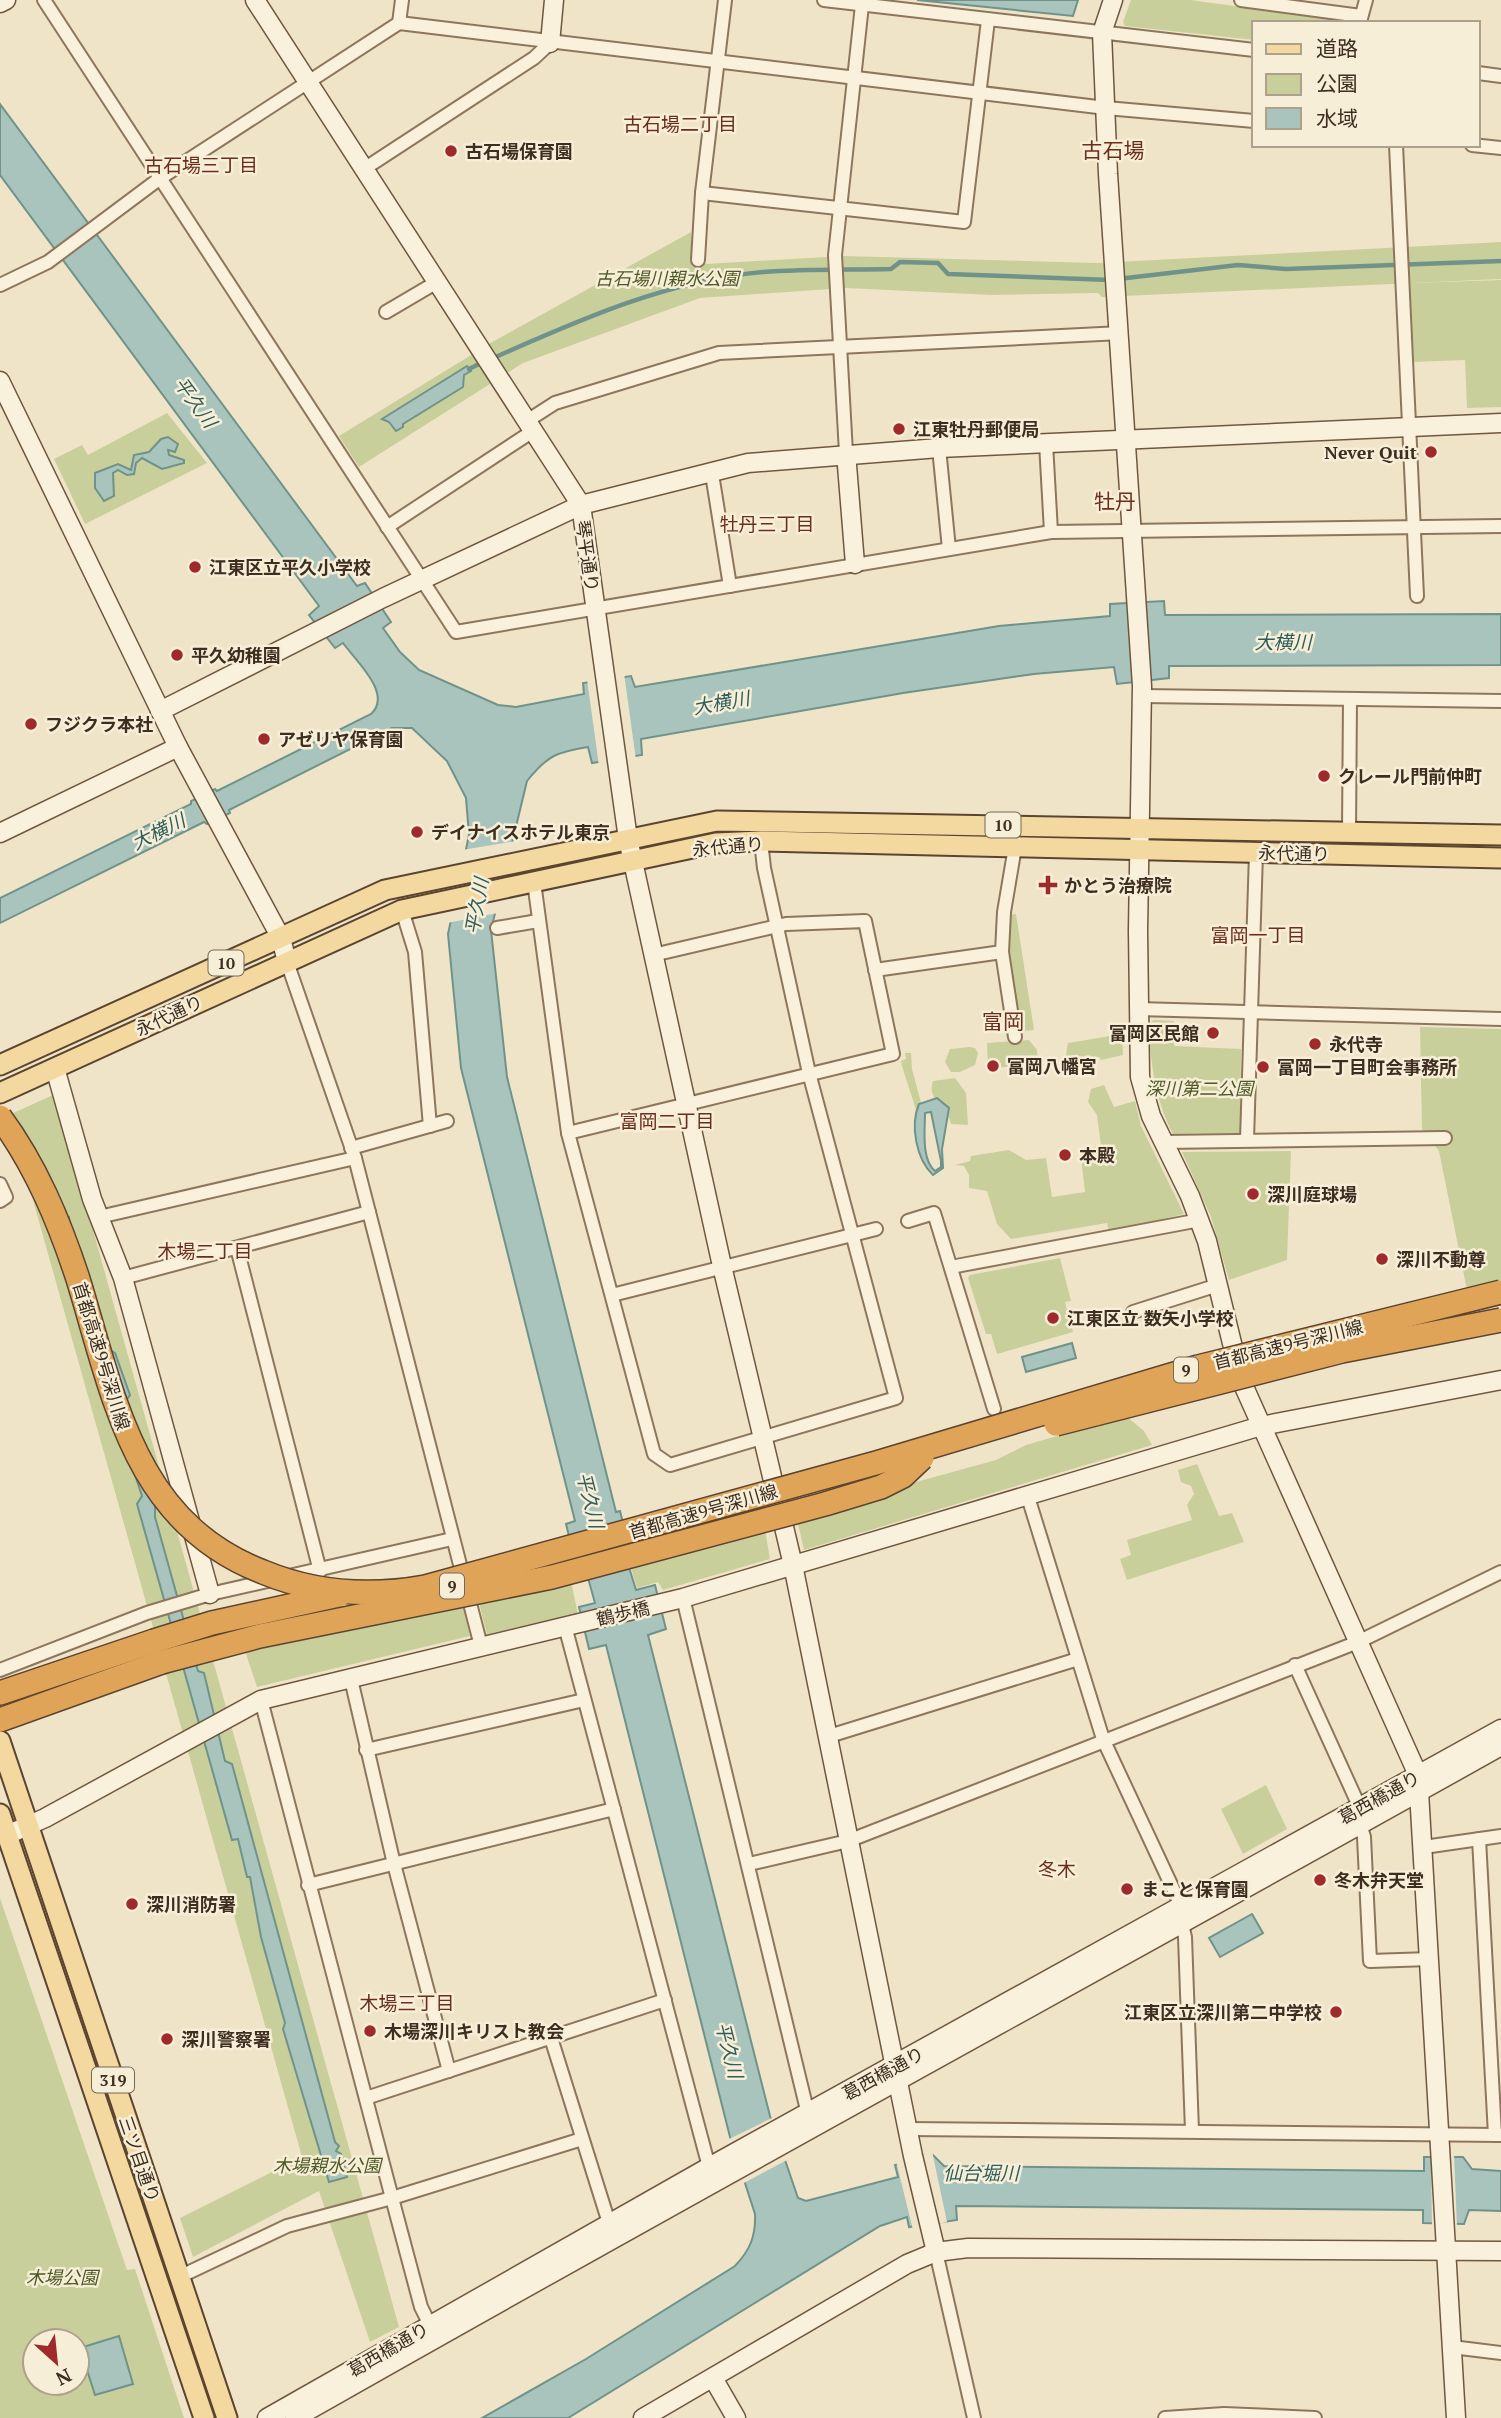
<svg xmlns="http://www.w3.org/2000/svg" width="1501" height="2418" viewBox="0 0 1501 2418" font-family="'PT Serif','Noto Sans JP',serif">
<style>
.green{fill:#c9cf9b;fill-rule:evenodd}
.water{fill:#a9c4bc;stroke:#6f938a;stroke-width:2;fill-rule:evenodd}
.pier{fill:#f0e4c8}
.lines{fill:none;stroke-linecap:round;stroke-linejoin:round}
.stream{stroke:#6f938a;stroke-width:4.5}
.street-casing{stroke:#8d765c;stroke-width:16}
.secondary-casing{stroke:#6f573f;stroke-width:21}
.primary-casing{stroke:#5b4430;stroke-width:23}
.highway-casing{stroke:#5b4430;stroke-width:26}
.street{stroke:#faf1dc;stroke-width:12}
.secondary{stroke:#faf1dc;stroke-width:18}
.primary{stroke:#f3d9a0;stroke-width:19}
.highway{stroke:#e0a458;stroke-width:23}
.highway-bridge-casing{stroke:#5b4430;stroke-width:26;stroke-linecap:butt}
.highway-bridge{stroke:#e0a458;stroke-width:23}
.poi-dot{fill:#9e2a2b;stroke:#f7eed8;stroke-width:2.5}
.labels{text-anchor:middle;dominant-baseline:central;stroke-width:5;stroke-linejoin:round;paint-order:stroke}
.shield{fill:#f7eed8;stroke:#756857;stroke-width:2}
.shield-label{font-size:16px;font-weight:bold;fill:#3d2e20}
.poi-label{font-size:18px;font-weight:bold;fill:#3d2e20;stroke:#f7eed8;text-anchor:start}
.park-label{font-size:18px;font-style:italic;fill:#4d5a26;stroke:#f7eed8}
.street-label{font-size:18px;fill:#3d2e20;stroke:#f7eed8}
.neighbourhood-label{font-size:19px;fill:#6b2e1e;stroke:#f7eed8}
.water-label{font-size:19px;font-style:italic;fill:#2f5d5a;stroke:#f7eed8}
.quarter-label{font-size:21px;fill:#6b2e1e;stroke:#f7eed8}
</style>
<rect width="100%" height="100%" fill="#f0e4c8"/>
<g class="green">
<path d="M1131 0H1190L1354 22 1254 23V40L1125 26 1123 22Z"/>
<path d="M691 232 692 264H705L844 256 1097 263 1501 242V279L1102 297 1098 293 992 295 846 288 700 298 523 363 359 467 339 436 494 341Z"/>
<path d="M1501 280V407L1467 408 1465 360 1414 362 1409 287 1411 283Z"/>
<path d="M167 413 207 463 85 524 54 459 82 445 88 455Z"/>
<path d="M1016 914 1034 1030 1023 1031 1019 1027 1007 948 1009 915Z"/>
<path d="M1154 1020 1174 1021V1046L1241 1049 1240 1133 1173 1134C1155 1099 1150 1062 1149 1023Z"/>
<path d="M1420 1027 1501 1029V1284L1467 1290 1439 1151 1422 1129Z"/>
<path d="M1122 1034 1123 1055 1101 1060 1099 1057 1068 1059 1066 1055 1068 1043Z"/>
<path d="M1029 1040 1037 1050 1038 1063 988 1069 987 1043Z"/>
<path d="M970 1047 975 1048 978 1053 975 1065 960 1072H951L945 1062 950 1049Z"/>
<path d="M905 1053H911L912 1069 923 1110 916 1111C916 1107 903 1072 901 1061L906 1059Z"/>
<path d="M955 1078 966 1093 968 1125 951 1124C948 1107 926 1100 933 1081Z"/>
<path d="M1104 1085 1114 1107 1135 1101 1141 1126 1184 1214 1109 1232 1107 1223 1011 1239 997 1224 987 1191 969 1188V1175L964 1166 955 1165 970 1161 971 1156 1009 1150 1026 1160 1046 1158 1052 1197 1085 1192 1080 1149 1101 1146 1097 1115 1088 1102 1091 1089Z"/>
<path d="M55 1094 399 2327 370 2342 319 2191 193 2257 180 2218 302 2157 9 1115Z"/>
<path d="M1291 1151 1287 1260 1229 1280 1211 1217 1182 1152Z"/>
<path d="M1060 1258 1071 1301 1065 1302 1073 1332 997 1354 991 1334H986L968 1278 970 1275Z"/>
<path d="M1126 1416 1144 1431 1152 1445 804 1550 796 1515 996 1460 1026 1445Z"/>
<path d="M1197 1464 1219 1516 1232 1513 1244 1542 1127 1580 1120 1559 1131 1555 1127 1540 1192 1520 1187 1505 1194 1494 1191 1486 1181 1482 1178 1470Z"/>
<path d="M764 1524 770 1559 663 1590 658 1582 637 1588 630 1564Z"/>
<path d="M570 1576 578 1615 487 1635 478 1598Z"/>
<path d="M462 1601 470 1636 257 1687 245 1651Z"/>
<path d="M1266 1785 1287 1829 1243 1854 1221 1809Z"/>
<path d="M0 1898 127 2270 135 2269 184 2418H0ZM35 2341H77V2383H35Z"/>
<path d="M129 2158 183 2326 126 2159Z"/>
</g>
<g class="water">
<path d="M917 0H1078L1073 16Z"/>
<path d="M0 104 357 586 365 583 391 622 383 628 400 652 419 670 498 705 516 707 584 694 583 683 631 676 635 687 999 626 1110 616V604L1164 601 1165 615 1501 614V665L1169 666V678L1117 684 1114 667 1034 674 903 693 641 739 642 755 592 763 588 747C556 752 547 756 527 781L491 930 507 1077 616 1512 620 1511 633 1562 628 1564 636 1590 655 1585 666 1629 648 1635 770 2116 798 2198 806 2201 898 2177 895 2165 933 2155 944 2166 1424 2171V2157H1463L1472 2169 1501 2171V2211L1469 2210 1464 2224 1423 2223V2210L956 2206 957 2220 909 2227 907 2217 880 2226 568 2418H482L586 2359 735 2266C750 2250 756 2236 755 2214L730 2137 606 1645 589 1649 579 1607 595 1603 588 1578 580 1580 566 1524 575 1521 461 1068 448 934 469 835 466 798 447 761 412 728H392L229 810 230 813 207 824 204 822 0 923V898L191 804V801L215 789 217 791 371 714C393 694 356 661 343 643L335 648 309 615 319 606 0 175Z"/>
<path d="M467 366 471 371 464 375 463 387 403 424V427L396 431 389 422 382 419Z"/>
<path d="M168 437 178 444 175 452 168 450 169 455 184 460V463L162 469 142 458 136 463 134 474 127 475 118 470 113 473 114 496 104 501 95 488V473L118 464 131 470 134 455 149 452 161 439Z"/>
<path d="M937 1098 949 1108 942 1149 943 1168 933 1175C916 1159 910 1125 919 1104ZM931 1112 941 1161V1167L935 1171C921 1159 925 1130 925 1113Z"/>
<path d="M69 1217 73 1248 81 1251 93 1288 89 1294 107 1348 115 1353 130 1395 125 1402 155 1493V1517L198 1671 204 1673 225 1761 232 1764 335 2142 339 2146 336 2151 341 2154 347 2177 329 2182 283 2029 285 2023 261 1937 250 1877H247L238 1839 232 1840 137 1504 142 1496 51 1222Z"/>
<path d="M1072 1343 1076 1358 1026 1372 1022 1357Z"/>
<path d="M1252 1914 1263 1933 1220 1957 1209 1938Z"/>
<path d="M119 2336 133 2384 95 2395 80 2348Z"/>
</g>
<g class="pier">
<path d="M624 673 636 760 599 766 587 679Z"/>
<path d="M516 841 498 913 447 923 462 850Z"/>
<path d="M774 2117 789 2159 742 2184 727 2140Z"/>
<path d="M932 2151 947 2222 913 2230 896 2161Z"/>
<path d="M1431 2155H1454L1457 2227H1432Z"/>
</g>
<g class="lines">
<g class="stream">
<path d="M1118 279 1238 265 1286 269 1501 261"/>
<path d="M491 359C577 321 668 280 763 272 806 269 849 270 891 269L900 262 938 263 948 274 1110 280"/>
<path d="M469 369 483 362"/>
</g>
<defs>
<g id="street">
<path d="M44 0 456 632 1051 532 1501 526"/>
<path d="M824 0 1254 50"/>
<path d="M1241 0 1361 16"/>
<path d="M1360 22 1366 0"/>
<path d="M399 23 1106 108 1254 121"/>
<path d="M1478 73 1501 76"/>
<path d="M1396 145 1417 596"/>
<path d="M1472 145 1501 148"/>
<path d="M364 169 534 58 550 43"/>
<path d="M702 193 964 222 988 20"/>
<path d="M698 260 702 193 725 0"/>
<path d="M0 285 48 262 159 179 399 23 402 0"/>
<path d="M386 312 437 282"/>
<path d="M527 421 555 403 719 353 1121 333"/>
<path d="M1046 443 1051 532"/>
<path d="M939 448 949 549"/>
<path d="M846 453 835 255 862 5"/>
<path d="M712 474 730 586"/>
<path d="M387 527 533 431"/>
<path d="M1142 696 1501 701"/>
<path d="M1349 832 1350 699"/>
<path d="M534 882 568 1133 654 1454 670 1465 896 1398 809 1073 764 868 761 841"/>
<path d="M402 910 415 952 430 1126"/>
<path d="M497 928 538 921"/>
<path d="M287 962 355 1158 481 1646"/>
<path d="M875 970 1002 952"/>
<path d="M1138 1009 1501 1019"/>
<path d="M1015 1037 1002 952 1004 912 1015 847"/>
<path d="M568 1133 893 1054 865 921 786 924 653 955"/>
<path d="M1247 1140 1256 853"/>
<path d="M1164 1142 1445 1138"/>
<path d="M351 1148 447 1121"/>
<path d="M0 1184 6 1197 0 1201"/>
<path d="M99 1217 355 1158"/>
<path d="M908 1221 934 1213 994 1409"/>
<path d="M237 1248 320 1571"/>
<path d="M951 1267 1200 1220"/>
<path d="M123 1278 369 1212"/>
<path d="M612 1295 876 1229"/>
<path d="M1133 1312 1218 1285"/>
<path d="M1028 1497 1103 1739 1182 1908"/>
<path d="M683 1598 808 2114"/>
<path d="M565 1626 709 2167"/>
<path d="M1295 1665 1360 1808"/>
<path d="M0 1670 147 1613 210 1594 452 1539"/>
<path d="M351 1679 394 1864 449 2071"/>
<path d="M261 1700 392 2198 421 2307 430 2325"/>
<path d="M826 1737 1078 1659"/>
<path d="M366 1750 584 1700"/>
<path d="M1360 1824 1364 1837 1370 1961 1430 1959"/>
<path d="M1479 1839 1495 2135"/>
<path d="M1424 1847 1501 1836"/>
<path d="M749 1864 848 1841 1358 1642 1501 1572"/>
<path d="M308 1885 614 1809"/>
<path d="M1182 1924 1185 1937 1192 2131"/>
<path d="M551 2038 609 2223"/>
<path d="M366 2098 665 2000"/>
<path d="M907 2129 1501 2135"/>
<path d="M936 2252 974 2418"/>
<path d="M179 2277 287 2226 392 2198 582 2139"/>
<path d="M1452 2347 1501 2353"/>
<path d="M1165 2418 1224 2414 1315 2418"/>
</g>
<g id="secondary">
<path d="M255 0 581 505 628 839 722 1266 793 1565 913 2156 936 2252"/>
<path d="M1113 0 1102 33 1108 174 1142 686 1138 931 1140 1077 1151 1116 1190 1196 1207 1241 1241 1380 1418 1775 1456 2418"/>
<path d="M0 3 6 0"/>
<path d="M550 43 554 0"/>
<path d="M0 381 178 747 281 938 287 962"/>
<path d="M846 453 855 564"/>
<path d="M160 711 383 598 581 505 748 463 939 448 1501 423"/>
<path d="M0 833 178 747"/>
<path d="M55 1068 92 1199 123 1278 210 1594"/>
<path d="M7 1835 45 1818 261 1700 683 1598 1261 1426 1501 1380"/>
<path d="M713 2378 736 2418"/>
<path d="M267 2418 709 2167 1501 1729"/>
<path d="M295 2418C695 2190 1099 1971 1501 1746"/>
<path d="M643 2418 907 2264 936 2252 968 2248 1501 2251"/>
</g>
<g id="primary">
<path d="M0 1065 385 890 717 821 1501 835"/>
<path d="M0 1093 402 910 716 843 761 841 1501 858"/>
<path d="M0 1741 227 2418"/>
<path d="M0 1814 204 2418"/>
</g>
<g id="highway">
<path d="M0 1693 154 1641"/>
<path d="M0 1720 162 1662"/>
</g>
</defs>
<use href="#street" class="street-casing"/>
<use href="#secondary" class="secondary-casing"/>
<use href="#primary" class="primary-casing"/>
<use href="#highway" class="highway-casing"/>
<use href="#street" class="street"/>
<use href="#secondary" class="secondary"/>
<use href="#primary" class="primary"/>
<use href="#highway" class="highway"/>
<defs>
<g id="highway-bridge">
<path d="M0 1117C36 1166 59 1221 78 1279 114 1396 133 1522 263 1572 314 1593 370 1597 425 1587L876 1463 1198 1367 1501 1292"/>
<path d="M1056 1424 1342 1351 1501 1320"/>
<path d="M154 1641 212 1623 339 1595"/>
<path d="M162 1662 260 1636 552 1577 825 1504 881 1487 903 1476 922 1458"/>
</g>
</defs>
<use href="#highway-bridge" class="highway-bridge-casing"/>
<use href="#highway-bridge" class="highway-bridge"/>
</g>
<g class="poi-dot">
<circle cx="451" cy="151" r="7"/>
<circle cx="899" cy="429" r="7"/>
<circle cx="1431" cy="452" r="7"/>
<circle cx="195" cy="567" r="7"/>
<circle cx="177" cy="655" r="7"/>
<circle cx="31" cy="724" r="7"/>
<circle cx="264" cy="739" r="7"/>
<circle cx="1324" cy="776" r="7"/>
<circle cx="417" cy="832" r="7"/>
<path d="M1044.5 874.5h7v7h7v7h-7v7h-7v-7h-7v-7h7z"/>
<circle cx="1213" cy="1033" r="7"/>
<circle cx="1315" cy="1044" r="7"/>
<circle cx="993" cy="1066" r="7"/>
<circle cx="1263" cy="1067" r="7"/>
<circle cx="1065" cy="1155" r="7"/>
<circle cx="1253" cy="1194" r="7"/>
<circle cx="1382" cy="1259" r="7"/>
<circle cx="1053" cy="1318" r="7"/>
<circle cx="1320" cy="1880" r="7"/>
<circle cx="1127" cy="1889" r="7"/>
<circle cx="132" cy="1904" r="7"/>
<circle cx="1336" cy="2012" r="7"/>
<circle cx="370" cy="2031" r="7"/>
<circle cx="167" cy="2039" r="7"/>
</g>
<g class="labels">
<g class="shield">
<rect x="985.5" y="812.5" width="35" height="25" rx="5"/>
<rect x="208.5" y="950.5" width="35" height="25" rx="5"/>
<rect x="1174" y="1357.5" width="24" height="25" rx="5"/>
<rect x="440" y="1573.5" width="24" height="25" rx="5"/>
<rect x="92" y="2067.5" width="42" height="25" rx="5"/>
</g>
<g class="shield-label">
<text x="1003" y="825">10</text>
<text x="226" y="963">10</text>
<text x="1186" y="1370">9</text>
<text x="452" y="1586">9</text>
<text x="113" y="2080">319</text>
</g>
<g class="poi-label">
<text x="465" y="151">古石場保育園</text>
<text x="913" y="429">江東牡丹郵便局</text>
<text x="1417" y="452" text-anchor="end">Never Quit</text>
<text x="209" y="567">江東区立平久小学校</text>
<text x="191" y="655">平久幼稚園</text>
<text x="45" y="724">フジクラ本社</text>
<text x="278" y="739">アゼリヤ保育園</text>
<text x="1338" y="776">クレール門前仲町</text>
<text x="431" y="832">デイナイスホテル東京</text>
<text x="1064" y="885">かとう治療院</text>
<text x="1199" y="1033" text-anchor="end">富岡区民館</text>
<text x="1329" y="1044">永代寺</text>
<text x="1007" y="1066">富岡八幡宮</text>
<text x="1277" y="1067">富岡一丁目町会事務所</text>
<text x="1079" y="1155">本殿</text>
<text x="1267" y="1194">深川庭球場</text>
<text x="1396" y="1259">深川不動尊</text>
<text x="1067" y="1318">江東区立 数矢小学校</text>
<text x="1334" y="1880">冬木弁天堂</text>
<text x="1141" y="1889">まこと保育園</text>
<text x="146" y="1904">深川消防署</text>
<text x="1322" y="2012" text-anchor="end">江東区立深川第二中学校</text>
<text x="384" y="2031">木場深川キリスト教会</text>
<text x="181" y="2039">深川警察署</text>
</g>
<g class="park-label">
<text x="667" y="278">古石場川親水公園</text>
<text x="1199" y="1088">深川第二公園</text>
<text x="327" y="2165">木場親水公園</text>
<text x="62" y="2277">木場公園</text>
</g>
<g class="street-label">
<text transform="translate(588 556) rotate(82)">琴平通り</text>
<text transform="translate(728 846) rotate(-5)">永代通り</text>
<text transform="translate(1294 853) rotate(1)">永代通り</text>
<text transform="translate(169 1015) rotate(-25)">永代通り</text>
<text transform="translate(1288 1344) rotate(-14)">首都高速9号深川線</text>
<text transform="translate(102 1356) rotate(73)">首都高速9号深川線</text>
<text transform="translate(703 1511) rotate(-16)">首都高速9号深川線</text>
<text transform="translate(623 1613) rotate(-13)">鶴歩橋</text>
<text transform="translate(1379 1797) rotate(-29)">葛西橋通り</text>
<text transform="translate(883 2073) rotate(-29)">葛西橋通り</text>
<text transform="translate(140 2159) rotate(71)">三ツ目通り</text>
<text transform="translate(388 2349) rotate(-30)">葛西橋通り</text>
</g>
<g class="neighbourhood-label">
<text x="680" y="123">古石場二丁目</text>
<text x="201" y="164">古石場三丁目</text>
<text x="767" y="523">牡丹三丁目</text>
<text x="1258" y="934">富岡一丁目</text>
<text x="667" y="1120">富岡二丁目</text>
<text x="205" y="1250">木場二丁目</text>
<text x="1057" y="1868">冬木</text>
<text x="407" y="2002">木場三丁目</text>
</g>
<g class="water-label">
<text transform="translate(196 402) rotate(54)">平久川</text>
<text x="1283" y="641">大横川</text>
<text transform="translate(721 702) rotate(-10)">大横川</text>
<text transform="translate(158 831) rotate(-26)">大横川</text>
<text transform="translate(476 906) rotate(-80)">平久川</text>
<text transform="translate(591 1500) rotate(76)">平久川</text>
<text transform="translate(730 2050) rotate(76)">平久川</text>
<text x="981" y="2172">仙台堀川</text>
</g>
<g class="quarter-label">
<text x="1113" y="150">古石場</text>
<text x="1115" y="501">牡丹</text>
<text x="1003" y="1021">富岡</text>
</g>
</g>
<rect x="1252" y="21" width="228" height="126" fill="#f7eed8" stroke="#ada18e" stroke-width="2"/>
<rect x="1266" y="44" width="35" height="10" fill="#f3d9a0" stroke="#ada18e" stroke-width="2"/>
<text x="1316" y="56" font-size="21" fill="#3d2e20">道路</text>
<rect x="1266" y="74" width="35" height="21" fill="#c9cf9b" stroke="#ada18e" stroke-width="2"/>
<text x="1316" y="91" font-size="21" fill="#3d2e20">公園</text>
<rect x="1266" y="108" width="35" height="21" fill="#a9c4bc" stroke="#ada18e" stroke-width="2"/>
<text x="1316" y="126" font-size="21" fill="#3d2e20">水域</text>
<g transform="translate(56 2362) rotate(153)"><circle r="33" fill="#f7eed8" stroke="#ada18e" stroke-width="2"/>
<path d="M0-5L12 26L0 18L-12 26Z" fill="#9e2a2b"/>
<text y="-10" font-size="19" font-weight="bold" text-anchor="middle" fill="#3d2e20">N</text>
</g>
</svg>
